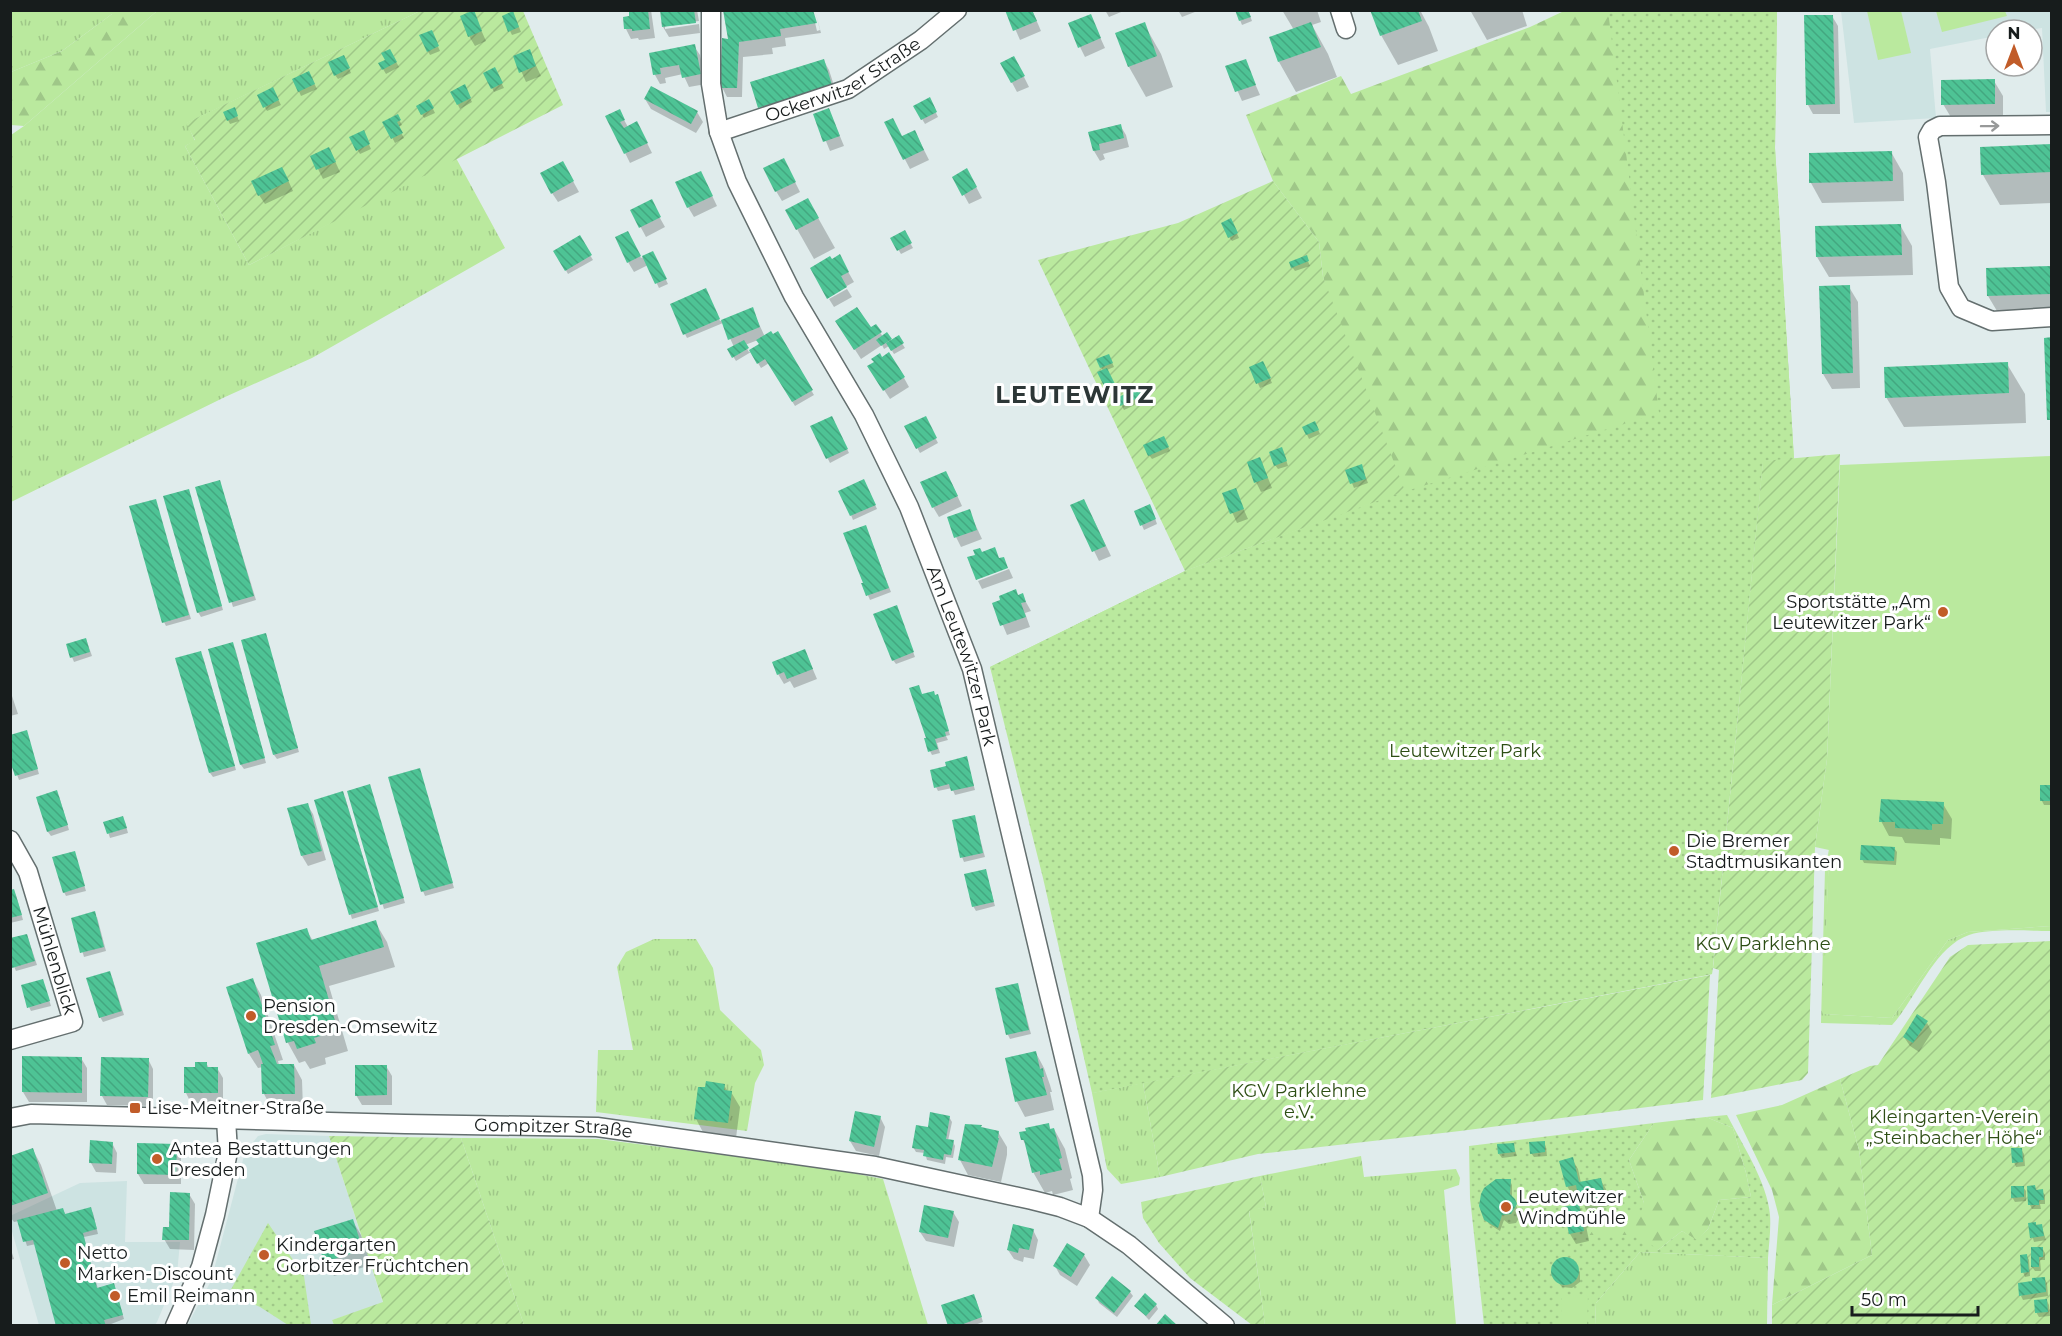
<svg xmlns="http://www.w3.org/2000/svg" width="2062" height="1336" viewBox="0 0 2062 1336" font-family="Montserrat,sans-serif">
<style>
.built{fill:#cde3e2}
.grass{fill:url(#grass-tufts)}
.forest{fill:url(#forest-firs)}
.park{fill:url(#park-dots)}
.garden{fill:url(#garden-furrows)}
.pitch{fill:#bae99e}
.shadow{fill:#0003;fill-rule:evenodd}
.building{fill:url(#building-back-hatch)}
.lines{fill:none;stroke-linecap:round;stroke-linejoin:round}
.street-casing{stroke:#646f6f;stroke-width:21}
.street{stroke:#fff;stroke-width:18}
.oneway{stroke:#979999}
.poi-dot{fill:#c15c29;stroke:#fff;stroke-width:2}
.labels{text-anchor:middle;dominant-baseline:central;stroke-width:6;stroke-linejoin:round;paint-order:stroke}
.street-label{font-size:18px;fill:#171c1c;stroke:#fff}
.poi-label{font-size:18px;fill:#171c1c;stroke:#fff;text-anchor:start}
.park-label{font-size:18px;fill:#2d4e14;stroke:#fff}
.district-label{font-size:24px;font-weight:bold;letter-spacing:1.5px;fill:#2d3737;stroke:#fff}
</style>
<defs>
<pattern id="grass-tufts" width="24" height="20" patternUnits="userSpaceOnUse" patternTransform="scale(1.5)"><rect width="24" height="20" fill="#bae99e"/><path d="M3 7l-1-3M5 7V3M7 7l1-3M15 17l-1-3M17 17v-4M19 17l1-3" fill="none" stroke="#9fc788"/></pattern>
<pattern id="forest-firs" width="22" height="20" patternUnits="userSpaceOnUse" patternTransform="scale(1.5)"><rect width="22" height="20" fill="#bae99e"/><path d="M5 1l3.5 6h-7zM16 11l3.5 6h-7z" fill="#9fc788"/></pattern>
<pattern id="park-dots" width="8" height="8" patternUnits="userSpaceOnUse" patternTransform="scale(1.5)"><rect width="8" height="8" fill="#bae99e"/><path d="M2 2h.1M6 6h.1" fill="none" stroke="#9fc788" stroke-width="1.8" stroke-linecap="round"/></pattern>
<pattern id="garden-furrows" width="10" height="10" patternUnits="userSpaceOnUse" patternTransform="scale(1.5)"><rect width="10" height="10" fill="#bae99e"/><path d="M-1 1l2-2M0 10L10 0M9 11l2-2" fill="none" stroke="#9fc788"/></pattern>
<pattern id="building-back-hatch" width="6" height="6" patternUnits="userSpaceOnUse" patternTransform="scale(1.5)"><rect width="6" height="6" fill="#4ec395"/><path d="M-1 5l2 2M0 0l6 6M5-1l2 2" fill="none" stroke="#43a780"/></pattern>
</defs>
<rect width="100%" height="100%" fill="#e0ecec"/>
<g class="built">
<path d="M1841 11H2051V112H2046L2042 28 2029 30H1996V36L1930 49 1936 118 1854 123Z"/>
<path d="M266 1134 329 1136 383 1303 332 1320 334 1325 187 1326 211 1281 245 1152 258 1136Z"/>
<path d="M127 1181 125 1242H180L177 1274 157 1322 154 1326 39 1325 11 1228 10 1216 80 1183Z"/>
</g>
<g class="grass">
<path d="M11 11H112V14L62 51 11 72Z"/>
<path d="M157 11H420L187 123 195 141 185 146 249 265 456 158 505 248 312 358 225 397 11 502V135L24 126Z"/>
<path d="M1829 849 1824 1014 1892 1018 1948 940 1968 932 2051 926V931C2027 931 1992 928 1969 935 1934 947 1916 999 1892 1025L1821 1023 1825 869Z"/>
<path d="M654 939H696L713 968 720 1010 761 1050 764 1065 755 1083 747 1131 596 1112 598 1050H633L617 967 626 952Z"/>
<path d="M1143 1083 1160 1177 1121 1184 1107 1169 1092 1093Z"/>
<path d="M461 1138 598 1139 826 1168 883 1179 928 1325H524Z"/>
<path d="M1361 1156 1364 1177 1456 1169 1460 1178 1459 1185 1444 1190 1456 1325H1265L1249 1210 1266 1207 1260 1176Z"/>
<path d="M1640 1252 1768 1258 1767 1325 1595 1326 1596 1303Z"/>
</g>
<g class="forest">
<path d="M112 11H157L24 126 11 125V72L62 51 112 14Z"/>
<path d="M1564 11H1777L1775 148 1794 459 1763 461 1712 974 1092 1093 1127 1061 990 667 1185 571 1387 497 1323 277 1319 242 1273 181 1246 115 1341 76 1351 94 1530 27Z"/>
<path d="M1840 1079 1859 1150 1872 1255 1772 1305 1779 1217 1772 1190 1736 1115 1782 1105Z"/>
<path d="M1706 1117 1733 1128 1746 1173 1751 1197 1719 1200 1708 1229 1697 1241 1682 1231 1658 1250 1588 1235 1607 1216 1644 1203 1629 1160 1654 1123Z"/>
</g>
<g class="park">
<path d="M1608 11H1777L1775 148 1794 459 1763 461 1712 974 1092 1093 1043 878 990 667 1185 571 1387 497 1659 413Z"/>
<path d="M1727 1115C1742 1144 1767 1182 1770 1215 1771 1229 1769 1244 1768 1258L1640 1252 1596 1303 1595 1325H1484L1470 1198 1469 1146 1654 1123 1629 1160 1644 1203 1641 1212 1607 1216 1589 1235H1639L1658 1250 1682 1231 1697 1240 1708 1229 1719 1200 1751 1197 1746 1173 1733 1128 1706 1117Z"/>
<path d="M268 1223 304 1276 311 1325H288L260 1307 229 1293Z"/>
</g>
<g class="garden">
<path d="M420 11H523L563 105 249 265 185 146 195 140 186 123Z"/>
<path d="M1273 181 1319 242 1323 277 1405 491 1185 571 1038 260 1178 223Z"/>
<path d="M1840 454 1827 759 1815 847 1808 1073 1802 1080 1711 1098 1719 970 1713 968 1763 461Z"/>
<path d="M2051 941V1325L1772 1326V1305L1872 1255 1859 1150 1840 1079 1870 1066 1878 1065 1950 957 1968 945Z"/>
<path d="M1710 975 1703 1100 1460 1131 1258 1154 1160 1177 1143 1083Z"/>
<path d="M329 1136 461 1138 524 1325H334L332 1320 383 1302Z"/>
<path d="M1260 1176 1266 1207 1249 1211 1265 1325H1252L1190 1278 1159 1243 1143 1218 1141 1202Z"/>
</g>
<g class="pitch">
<path d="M1867 11H1901L1911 53 1878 60Z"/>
<path d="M1936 11H2005L2007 16 1942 32Z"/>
<path d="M2051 456V926L1968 932 1948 940 1892 1018 1823 1014 1829 850 1815 847 1827 759 1840 465Z"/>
<path d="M1562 1295 1588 1296 1587 1325H1561Z"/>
</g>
<g class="shadow">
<path d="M630 10H651L655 38 639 40 638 38 631 39 626 29 631 18Z"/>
<path d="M661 10H697L699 21 665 26V29L699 24 700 33 669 37 663 27Z"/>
<path d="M812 10 817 31 820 30 815 10 821 33 785 38 786 46 772 48 773 54 743 57 742 97H727L722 87 729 40Z"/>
<path d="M1007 10H1032L1041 31 1020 40Z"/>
<path d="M1105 10H1126L1109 17Z"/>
<path d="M1178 10H1200L1182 17Z"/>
<path d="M1248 10 1252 21 1242 25 1240 20Z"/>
<path d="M1282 10H1317L1321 22 1312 25 1328 54 1337 77 1296 92 1279 62 1270 38 1294 30Z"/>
<path d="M1375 10H1420L1429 27 1438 51 1398 65 1381 35Z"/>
<path d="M1470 10H1522L1527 26 1487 40Z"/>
<path d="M473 12 486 41 475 46 469 36Z"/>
<path d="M1090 15 1105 48 1085 57 1080 47Z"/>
<path d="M1832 16 1838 26 1840 114H1813L1808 105Z"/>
<path d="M515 17 521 32 512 35 510 31Z"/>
<path d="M1144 24 1161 54 1173 87 1146 97 1129 67Z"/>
<path d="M433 36 440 51 430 55 428 51Z"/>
<path d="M694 46 700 55 706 84 689 87 683 74 665 78 666 83 660 84 655 75 650 54Z"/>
<path d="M390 51 399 67 386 74 380 64 387 61Z"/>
<path d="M529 51 541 76 526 82 515 57Z"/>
<path d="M344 57 351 73 338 79 335 75Z"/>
<path d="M824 61 829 70 837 95 765 117 760 108 752 83Z"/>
<path d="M1245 61 1260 95 1242 101 1227 67Z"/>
<path d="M1002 64 1019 67 1029 87 1017 92Z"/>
<path d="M309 73 317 89 301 96 294 80Z"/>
<path d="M497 74 504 88 494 92 492 88Z"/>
<path d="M1994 81 2003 96V119H1952L1943 104Z"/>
<path d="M464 86 472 102 460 109 452 93Z"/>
<path d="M275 93 281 105 267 111 259 96Z"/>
<path d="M645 99 697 112 703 122 696 133 651 109Z"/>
<path d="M929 99 938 117 925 124 915 107Z"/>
<path d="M429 101 435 113 424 118 418 107Z"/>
<path d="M829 110 844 146 830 151 815 115Z"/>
<path d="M619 111 628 127 642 133 652 153 630 163 607 116Z"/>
<path d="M236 113 239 121 230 124 228 120Z"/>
<path d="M397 116 402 125 398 127 404 138 395 143 384 122Z"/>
<path d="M886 123 902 138 920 142 929 160 910 169Z"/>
<path d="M1120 125 1126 135 1129 147 1103 154 1105 159 1100 161 1094 151 1090 133Z"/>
<path d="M365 136 371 149 360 154 351 138Z"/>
<path d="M2052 146V203L2000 205 1983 175Z"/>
<path d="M1891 152 1903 173 1904 201 1822 203 1811 183Z"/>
<path d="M312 157 334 159 340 172 323 179Z"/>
<path d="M563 163 579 192 558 202 552 193Z"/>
<path d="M789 170 800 192 782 201 776 191Z"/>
<path d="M967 170 982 198 969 204 954 177Z"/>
<path d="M287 178 293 191 265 204 259 195Z"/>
<path d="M706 183 717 206 694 217 688 207Z"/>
<path d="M808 200 835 248 814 259 797 229Z"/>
<path d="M632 211H656L665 227 646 237Z"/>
<path d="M1233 225 1239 238 1232 241 1229 237Z"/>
<path d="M1900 225 1912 246 1913 275 1829 277 1817 257Z"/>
<path d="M904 232 913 248 901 254 892 239Z"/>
<path d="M579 237 593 260 568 274 555 251Z"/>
<path d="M633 242 641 258 653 253 668 284 659 288 648 265 634 272 628 262Z"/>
<path d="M839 256 854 282 827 297 831 261Z"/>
<path d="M1306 257 1310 266 1295 271 1292 267Z"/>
<path d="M2052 267V325L2006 326 1988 296Z"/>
<path d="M1849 287 1858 302 1860 388 1832 389 1823 374Z"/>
<path d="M847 289 852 297 834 307 829 299Z"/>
<path d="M708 294 720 321 752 309 765 337 772 336 777 333 814 395 795 406 769 363 761 368 751 352 736 361 729 350 734 347 723 323 687 338 685 334ZM758 340 761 345 749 352 745 345Z"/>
<path d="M876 326 883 337 887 334 892 341 898 337 905 348 894 354 889 346 884 349 882 345 861 359 843 331 870 329Z"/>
<path d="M1111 360 1114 367 1107 370 1117 390 1110 394 1099 373 1103 371 1101 367Z"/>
<path d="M875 363 904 378 909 387 890 399 875 376Z"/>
<path d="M2007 364 2025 394 2026 423 1904 427 1886 397Z"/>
<path d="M1265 367 1272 383 1260 388 1251 368Z"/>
<path d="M1145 387 1150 398 1124 410 1118 399Z"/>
<path d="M925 418 938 443 920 453 906 427Z"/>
<path d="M834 422 849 453 830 463 812 427Z"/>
<path d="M1317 427 1320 434 1309 439 1304 428Z"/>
<path d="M1166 442 1170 451 1152 459 1149 455Z"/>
<path d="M1284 453 1288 466 1278 469 1275 465Z"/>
<path d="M1260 458 1272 488 1261 492 1256 482Z"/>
<path d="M1363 470 1368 483 1354 488 1347 471Z"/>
<path d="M220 482 256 600 233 607 197 488Z"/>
<path d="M951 482 962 506 939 517 933 507Z"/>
<path d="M866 485 877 509 853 520 851 515Z"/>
<path d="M188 490 223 610 201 617 198 612Z"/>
<path d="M1235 490 1248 519 1237 523 1224 494Z"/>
<path d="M155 500 191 619 166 626 164 622Z"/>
<path d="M1072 506 1089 510 1111 556 1099 561Z"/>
<path d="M1152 510 1157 524 1144 530 1136 512Z"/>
<path d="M969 511 982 539 961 547 956 537Z"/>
<path d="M867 531 891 592 870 600 863 584Z"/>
<path d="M1009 569 1013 578 982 589 978 581Z"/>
<path d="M1022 595 1031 611 1025 613 1030 627 1007 635 994 604Z"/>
<path d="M898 611 915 657 896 664 893 660Z"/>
<path d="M86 639 92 656 74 662 72 657Z"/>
<path d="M267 639 299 752 277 759 274 755Z"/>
<path d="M235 648 266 763 244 769 241 765Z"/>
<path d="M805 651 817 679 794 688 790 681 784 684 778 674Z"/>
<path d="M203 657 236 770 213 777 210 773Z"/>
<path d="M919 687 922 696 937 695 950 735 946 736 948 740 937 743 940 753 932 755 930 751Z"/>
<path d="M10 690 18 714 10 716Z"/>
<path d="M28 736 39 774 19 780 10 756Z"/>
<path d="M966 758 975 790 955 795 952 788 938 791 936 787Z"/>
<path d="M421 774 454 888 425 896 423 891Z"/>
<path d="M370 786 405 903 384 909 349 792Z"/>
<path d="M2041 787H2052V805H2044L2042 801Z"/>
<path d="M59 796 69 830 51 836 48 832Z"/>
<path d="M345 797 379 911 352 919 316 801Z"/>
<path d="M307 804 313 814 326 860 308 866 302 856 289 809Z"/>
<path d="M1943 804 1952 819 1951 839 1940 838V845L1905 843 1902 837 1889 836 1881 821Z"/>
<path d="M974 816 985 857 964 862 962 857Z"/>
<path d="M125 822 128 833 110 838 105 823Z"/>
<path d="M1894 848 1897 852 1896 865 1864 863 1862 859Z"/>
<path d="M74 852 86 891 66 896 64 892Z"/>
<path d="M985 870 995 906 976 911 973 906Z"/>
<path d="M10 891 16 895 23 920 10 923Z"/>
<path d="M97 917 106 951 84 957 73 919Z"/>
<path d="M375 922 387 942 395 967 329 986 348 1051 325 1058 326 1064 310 1069 305 1061 299 1063 288 1043 258 944 306 929 313 941Z"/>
<path d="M27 935 37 965 16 971 10 957V940Z"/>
<path d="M112 977 124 1015 103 1022 100 1017Z"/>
<path d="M253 980 261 995 283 1060 278 1061 279 1065H294L302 1080 303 1109H272L264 1094 263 1067 258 1068 249 1054Z"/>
<path d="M43 981 51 1006 31 1011 29 1007Z"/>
<path d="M1018 985 1031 1034 1010 1039 1008 1035Z"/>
<path d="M1927 1023 1932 1032 1919 1052 1910 1046 1904 1037Z"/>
<path d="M1036 1053 1044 1068 1050 1085 1052 1092H1050L1054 1110 1025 1117 1017 1102 1007 1059Z"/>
<path d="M81 1058 87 1068V1102H29L23 1092Z"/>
<path d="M148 1059 153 1069V1106L107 1105 102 1096Z"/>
<path d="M206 1063 209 1068H217L223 1078V1103H191L186 1093V1068H196Z"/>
<path d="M386 1066 392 1076V1105H362L356 1095Z"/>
<path d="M724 1085 728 1092H731L740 1107 736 1138 704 1134 696 1119Z"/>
<path d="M880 1117 885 1127 879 1156 856 1151 850 1141Z"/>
<path d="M949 1117 952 1122 948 1141 953 1142 955 1146 953 1158 946 1157 945 1164 927 1160 925 1153 916 1152 913 1147 929 1129Z"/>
<path d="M1048 1124 1051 1130 1054 1129 1065 1149 1072 1178 1070 1179 1073 1190 1053 1195 1052 1191 1045 1193 1033 1172 1027 1147 1023 1140Z"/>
<path d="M982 1129 998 1132 1007 1147V1155L1001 1182 968 1175 960 1160Z"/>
<path d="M2025 1132H2028L2031 1136V1147H2028L2026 1142Z"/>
<path d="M2049 1136H2052V1149L2050 1146Z"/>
<path d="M1544 1142 1546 1147 1547 1156 1534 1157 1531 1153Z"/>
<path d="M112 1143 117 1153 116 1173 96 1172 91 1163Z"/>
<path d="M1513 1144 1517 1156 1502 1158 1499 1154Z"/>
<path d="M176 1146 181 1155V1184H144L138 1174Z"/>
<path d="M2021 1149 2024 1154 2025 1166 2016 1167 2014 1162Z"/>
<path d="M33 1150 41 1165 57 1211 63 1210 66 1215 90 1209 93 1213 98 1234 84 1237 98 1289 114 1285 124 1319 106 1326 36 1244 27 1246 19 1221 14 1222 10 1217V1157Z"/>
<path d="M1572 1159 1578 1169 1581 1183 1600 1179 1606 1189 1609 1206 1586 1210 1580 1194 1573 1196 1567 1186Z"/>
<path d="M1510 1181 1512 1185V1198L1521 1215 1516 1223 1509 1224 1504 1220 1500 1231 1489 1224 1486 1219Z"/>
<path d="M2023 1187 2026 1191V1201L2015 1202 2012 1197Z"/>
<path d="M2035 1187 2037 1191H2042L2045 1195V1204H2040L2041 1209H2032L2030 1205Z"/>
<path d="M189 1194 195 1204 194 1250 170 1249 164 1239Z"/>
<path d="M1578 1205 1584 1215 1589 1241 1576 1244 1570 1234 1565 1208Z"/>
<path d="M953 1212 959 1222 954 1247 926 1241 920 1232Z"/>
<path d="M352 1220 361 1235 371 1265 334 1276 326 1261Z"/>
<path d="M2029 1224 2041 1225 2046 1240 2034 1242Z"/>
<path d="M1033 1230 1038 1240 1034 1259 1024 1257 1023 1262 1014 1259 1008 1250Z"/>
<path d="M10 1247 14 1259 10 1260Z"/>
<path d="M2042 1248 2045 1253V1260H2040L2041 1271H2035L2032 1267V1249Z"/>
<path d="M1084 1255 1090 1265 1077 1286 1060 1275 1055 1266Z"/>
<path d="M2027 1256 2029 1260 2030 1276 2025 1277 2023 1272Z"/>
<path d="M1561 1259 1571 1260 1580 1272V1282L1572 1288 1562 1287 1552 1275 1553 1265Z"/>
<path d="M2044 1278 2047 1283 2048 1296 2023 1300 2021 1296Z"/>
<path d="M1130 1292 1133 1296 1117 1317 1099 1303 1097 1298Z"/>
<path d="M976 1300 983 1322 972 1326H950Z"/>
<path d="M2047 1301 2049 1305 2050 1316 2039 1317 2036 1312Z"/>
<path d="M1156 1305 1158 1309 1149 1320 1136 1306Z"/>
</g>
<g class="building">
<path d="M474 10 482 31 468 37 460 16Z"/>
<path d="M629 10H648L650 29 632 31V29H624L623 17 629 16Z"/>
<path d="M660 10H694L696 23 662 27Z"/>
<path d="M723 10H813L817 23 780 29 781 36 739 42 737 88H720L722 38 728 39Z"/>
<path d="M1005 10H1032L1037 21 1013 31Z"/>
<path d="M1235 10H1248L1251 17 1239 21Z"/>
<path d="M1370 10H1418L1422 21 1380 36Z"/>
<path d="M513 11 519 27 508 32 502 16Z"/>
<path d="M1091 14 1101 38 1078 48 1068 23Z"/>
<path d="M1804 15H1833L1835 104 1806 105Z"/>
<path d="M1145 22 1157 56 1128 67 1115 33Z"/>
<path d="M1311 22 1321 47 1278 62 1269 37Z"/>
<path d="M432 30 439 46 427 52 419 35Z"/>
<path d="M695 44 701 74 682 78 679 65 660 68 661 74 653 75 649 53Z"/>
<path d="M390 49 397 62 382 70 378 63 385 60 381 53Z"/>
<path d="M530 49 536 66 519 73 513 56Z"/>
<path d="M344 55 350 68 334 76 328 62Z"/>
<path d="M1014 56 1025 76 1011 83 1000 63Z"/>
<path d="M824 59 832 85 758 108 750 82Z"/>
<path d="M1246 59 1256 85 1235 92 1225 66Z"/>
<path d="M495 67 503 83 491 89 483 73Z"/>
<path d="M309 71 315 84 298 92 292 79Z"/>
<path d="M1995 79V104L1941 105V80Z"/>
<path d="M465 84 471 98 457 105 450 92Z"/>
<path d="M651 86 698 111 691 124 644 99Z"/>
<path d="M273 87 279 100 263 108 257 95Z"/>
<path d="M930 97 937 112 921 120 913 106Z"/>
<path d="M429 99 434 108 421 115 416 106Z"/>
<path d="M235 107 238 116 227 121 223 112Z"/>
<path d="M829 108 840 136 823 142 813 114Z"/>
<path d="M620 109 625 120 620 122 624 128 637 121 648 143 624 154 605 116Z"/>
<path d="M398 114 401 120 397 122 403 133 391 139 382 122Z"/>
<path d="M893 118 902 136 915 130 924 150 903 160 884 122Z"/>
<path d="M1121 124 1124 138 1099 144 1100 150 1093 151 1088 132Z"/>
<path d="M364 130 370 144 356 151 349 137Z"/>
<path d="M2052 144V172L1981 175 1980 147Z"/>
<path d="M329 147 336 162 316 170 310 156Z"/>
<path d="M1892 151 1893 181 1809 183V153Z"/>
<path d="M784 158 796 182 775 192 763 168Z"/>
<path d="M563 161 574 181 551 194 540 173Z"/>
<path d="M282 167 289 181 258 196 251 181Z"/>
<path d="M967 168 977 187 962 196 952 177Z"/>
<path d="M701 171 713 196 687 208 675 182Z"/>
<path d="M808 198 819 218 796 230 785 210Z"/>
<path d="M652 199 661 217 639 228 630 210Z"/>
<path d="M1231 218 1238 233 1228 238 1221 223Z"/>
<path d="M1901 224 1902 255 1816 257 1815 226Z"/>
<path d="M905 230 912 243 897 251 890 238Z"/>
<path d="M628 231 641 256 627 263 615 237Z"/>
<path d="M580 235 592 255 565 271 553 251Z"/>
<path d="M653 251 667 279 655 284 642 256Z"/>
<path d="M840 254 849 272 841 276 847 287 827 299 810 268 830 256 832 259Z"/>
<path d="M1307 255 1309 261 1291 268 1289 262Z"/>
<path d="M2052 266V294L1987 296 1986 268Z"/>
<path d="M1850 285 1853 373 1822 374 1819 286Z"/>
<path d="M706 288 720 319 683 335 670 304Z"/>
<path d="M753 307 760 327 728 340 721 320Z"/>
<path d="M857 307 871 327 876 324 882 332 854 350 835 321Z"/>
<path d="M771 331 773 334 778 331 813 390 792 402 765 359 757 364 749 350 759 344 756 340Z"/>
<path d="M887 332 892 339 881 346 876 340Z"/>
<path d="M899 335 904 343 891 351 886 343Z"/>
<path d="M2052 337V420H2047L2044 338Z"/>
<path d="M744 340 749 348 732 358 727 349Z"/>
<path d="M889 352 905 377 883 391 867 366 874 362 871 359 880 353 882 357Z"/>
<path d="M1109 354 1113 363 1100 368 1096 359Z"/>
<path d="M1263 361 1271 378 1256 384 1249 367Z"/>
<path d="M2008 362 2009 393 1885 398 1884 367Z"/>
<path d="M1107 368 1116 386 1106 390 1097 372Z"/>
<path d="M1146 385 1149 393 1120 406 1116 398Z"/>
<path d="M832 416 848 449 826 459 810 426Z"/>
<path d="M926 416 937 438 916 449 904 426Z"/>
<path d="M1315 421 1319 430 1306 435 1302 427Z"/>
<path d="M1164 436 1169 447 1148 456 1143 445Z"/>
<path d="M1282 447 1287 461 1274 466 1269 452Z"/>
<path d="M1260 457 1268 478 1254 483 1247 462Z"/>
<path d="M1362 464 1366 479 1350 484 1345 470Z"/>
<path d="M946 471 958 496 932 508 920 482Z"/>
<path d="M864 479 876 505 850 516 838 491Z"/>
<path d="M220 480 254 596 229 603 195 487Z"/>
<path d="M1236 488 1244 509 1230 514 1222 493Z"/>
<path d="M189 489 222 606 197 613 163 496Z"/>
<path d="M156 499 189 615 162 623 129 506Z"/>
<path d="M1084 499 1106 546 1092 552 1070 505Z"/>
<path d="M1150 504 1156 519 1140 526 1134 511Z"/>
<path d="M970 509 977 530 954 538 947 517Z"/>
<path d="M866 525 889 588 866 596 861 583H863L843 533Z"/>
<path d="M995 547 999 558 1004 557 1008 568 976 580 967 557 975 555 973 550 980 548 982 552Z"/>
<path d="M1016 589 1018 595 1023 593 1026 602 1021 603 1026 617 1000 626 992 603 1000 600 999 596Z"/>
<path d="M897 605 914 652 892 661 873 614Z"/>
<path d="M266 633 298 748 273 755 241 640Z"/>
<path d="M86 638 90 652 70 658 66 644Z"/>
<path d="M233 642 265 758 240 765 208 649Z"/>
<path d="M805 649 813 669 787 679 784 672 777 675 772 662Z"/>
<path d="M201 651 235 766 209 773 175 658Z"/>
<path d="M919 685 922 694 934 691 935 695 938 694 949 731 945 732 946 736 935 739 938 749 928 752 924 738H926L909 688Z"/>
<path d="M27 730 38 769 15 776 10 761V735Z"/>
<path d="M967 756 974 786 951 791 949 784 934 788 930 770 946 766 945 762Z"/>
<path d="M420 768 453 883 421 892 388 777Z"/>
<path d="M370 784 404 898 380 905 347 791Z"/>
<rect x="2040" y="785" width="12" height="16"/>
<path d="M57 790 68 825 47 832 36 797Z"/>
<path d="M343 791 378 907 349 915 314 800Z"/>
<path d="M1881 799 1944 802 1943 824H1932V830L1895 828V822H1879Z"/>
<path d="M308 803 322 851 301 856 287 808Z"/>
<path d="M975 815 983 853 960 858 952 820Z"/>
<path d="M123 816 127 828 107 834 103 822Z"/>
<path d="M1861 845 1895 847 1894 861 1860 860Z"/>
<path d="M75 851 85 886 63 893 52 857Z"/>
<path d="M986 869 994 902 972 907 964 874Z"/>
<path d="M14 889 22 915 10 918V890Z"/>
<path d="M95 911 104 947 80 953 71 918Z"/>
<path d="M376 920 384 947 319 966 338 1031 314 1038 316 1043 297 1049 294 1041 286 1043 256 943 307 928 311 940Z"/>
<path d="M27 934 35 961 12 968 10 938Z"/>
<path d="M110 971 122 1011 99 1018 86 978Z"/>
<path d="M253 978 275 1045 270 1046 277 1064H294L295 1094H262L261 1064H263L258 1050 248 1054 226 987Z"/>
<path d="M43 979 50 1001 27 1008 21 985Z"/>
<path d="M1018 983 1029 1030 1006 1035 995 988Z"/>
<path d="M1917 1014 1928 1021 1913 1043 1903 1037Z"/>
<path d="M1036 1051 1040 1069 1043 1068 1044 1077H1042L1047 1095 1015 1102 1005 1058Z"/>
<path d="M22 1056 82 1057V1093L22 1092Z"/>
<path d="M101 1057 149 1058 148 1097 100 1096Z"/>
<path d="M195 1062H207V1067H218V1093H184V1067H195Z"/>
<path d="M355 1065H387V1095L355 1096Z"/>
<path d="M706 1081 725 1084 724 1090 732 1091 728 1123 694 1119 698 1087H705Z"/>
<path d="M855 1111 881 1116 874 1147 849 1141Z"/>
<path d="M930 1112 950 1116 946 1139 954 1140 951 1155 944 1154 943 1160 923 1156 924 1150 912 1148 916 1125 928 1127Z"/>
<path d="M1049 1123 1050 1129 1054 1128 1062 1158 1059 1159 1062 1170 1040 1175V1171L1032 1173 1024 1140H1021L1019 1132 1026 1131 1025 1128Z"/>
<path d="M965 1124 982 1125 981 1127 999 1131 998 1138H999L992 1167 958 1160Z"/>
<path d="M90 1140 113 1142 112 1164 89 1163Z"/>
<path d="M1545 1141V1152L1530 1154 1529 1142Z"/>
<path d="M137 1143 177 1144 176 1175 137 1174Z"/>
<path d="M1514 1143 1515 1152 1498 1154 1497 1144Z"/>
<path d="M33 1148 48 1193 10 1206V1156Z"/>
<path d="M2011 1148H2022L2023 1162 2012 1163Z"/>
<path d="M1573 1157 1579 1182 1601 1178 1605 1196 1579 1201 1576 1185 1566 1187 1559 1161Z"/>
<path d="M1496 1179H1511L1510 1194 1515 1199 1517 1204 1511 1214 1502 1215 1498 1228 1484 1220 1479 1206 1481 1194 1484 1188Z"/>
<path d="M2035 1185 2036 1190 2043 1189 2044 1200H2039V1205H2028L2027 1186Z"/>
<path d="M2011 1186H2024V1197L2011 1198Z"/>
<path d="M170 1192 190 1193 189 1240H162L163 1227H169Z"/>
<path d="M1579 1204 1584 1231 1569 1234 1563 1207Z"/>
<path d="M924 1205 954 1211 948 1238 919 1232Z"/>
<path d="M91 1207 97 1229 83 1233 97 1288 114 1283 123 1315 104 1320 106 1326H56L33 1240 23 1242 17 1220 63 1208 65 1214Z"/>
<path d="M353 1219 363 1250 324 1262 314 1231Z"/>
<path d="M2036 1222V1225L2042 1224 2044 1236 2030 1238 2028 1223Z"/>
<path d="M1013 1224 1034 1229 1029 1250 1019 1248 1018 1253 1007 1250Z"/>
<path d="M1067 1243 1085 1254 1071 1277 1053 1266Z"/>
<path d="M2031 1247H2043V1257H2039V1267H2031Z"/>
<path d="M2027 1254 2029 1272 2021 1273 2020 1255Z"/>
<circle cx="1565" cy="1271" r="14"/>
<path d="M1112 1276 1131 1291 1114 1313 1095 1298Z"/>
<path d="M2045 1277 2046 1292 2019 1296 2018 1283 2032 1281V1278Z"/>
<path d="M1145 1293 1157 1304 1146 1316 1134 1306Z"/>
<path d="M974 1294 982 1317 958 1326H948L941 1305Z"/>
<path d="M2047 1299 2048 1312 2035 1313 2034 1300Z"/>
<path d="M1165 1314 1178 1326H1155Z"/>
</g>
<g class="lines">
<defs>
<g id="street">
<path id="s1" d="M711 10V84L719 132 737 182 794 297 864 415 909 507 972 669 1092 1175 1093 1190 1089 1218"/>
<path d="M1340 10 1346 29"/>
<path d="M2052 125 1940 126 1932 130 1928 137 1936 182 1949 287 1961 308 1992 321 2052 317"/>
<path id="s2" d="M719 132 848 89 921 40 957 10"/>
<path id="s3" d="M10 840 28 872 73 1022 10 1040"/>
<path id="s4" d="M10 1118 31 1114 405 1124 597 1127 875 1166 1032 1200 1060 1207 1089 1218 1129 1245 1225 1326"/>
<path d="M175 1326 201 1267 215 1215 228 1152 226 1119"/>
</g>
</defs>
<use href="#street" class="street-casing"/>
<use href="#street" class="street"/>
</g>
<defs><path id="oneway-shaft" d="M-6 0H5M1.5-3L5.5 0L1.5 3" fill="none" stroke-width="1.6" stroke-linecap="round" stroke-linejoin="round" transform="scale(1.5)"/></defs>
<use class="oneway" href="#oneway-shaft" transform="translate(1990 126) rotate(-1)"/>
<g class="poi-dot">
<circle cx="1943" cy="612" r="6"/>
<circle cx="1674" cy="851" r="6"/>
<circle cx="251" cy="1016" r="6"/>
<rect x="129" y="1102" width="12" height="12" rx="3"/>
<circle cx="157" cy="1159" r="6"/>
<circle cx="1506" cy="1207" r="6"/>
<circle cx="264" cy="1255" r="6"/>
<circle cx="65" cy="1263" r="6"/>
<circle cx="115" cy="1296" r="6"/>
</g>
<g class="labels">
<g class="street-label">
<text stroke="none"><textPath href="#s2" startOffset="135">Ockerwitzer Straße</textPath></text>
<text stroke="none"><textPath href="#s1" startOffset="702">Am Leutewitzer Park</textPath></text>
<text stroke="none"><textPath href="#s3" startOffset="129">Mühlenblick</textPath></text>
<text stroke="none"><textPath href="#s4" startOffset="544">Gompitzer Straße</textPath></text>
</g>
<g class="poi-label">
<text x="1931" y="602" text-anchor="end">Sportstätte „Am<tspan x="1931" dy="21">Leutewitzer Park“</tspan></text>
<text x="1686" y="841">Die Bremer<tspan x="1686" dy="21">Stadtmusikanten</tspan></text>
<text x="263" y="1006">Pension<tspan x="263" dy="21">Dresden-Omsewitz</tspan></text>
<text x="147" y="1108">Lise-Meitner-Straße</text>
<text x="169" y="1149">Antea Bestattungen<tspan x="169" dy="21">Dresden</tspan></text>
<text x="1518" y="1197">Leutewitzer<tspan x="1518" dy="21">Windmühle</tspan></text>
<text x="276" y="1245">Kindergarten<tspan x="276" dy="21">Gorbitzer Früchtchen</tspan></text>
<text x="77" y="1253">Netto<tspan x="77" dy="21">Marken-Discount</tspan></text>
<text x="127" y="1296">Emil Reimann</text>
</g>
<g class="park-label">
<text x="1465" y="751">Leutewitzer Park</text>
<text x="1763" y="944">KGV Parklehne</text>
<text x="1299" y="1091">KGV Parklehne<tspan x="1299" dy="21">e.V.</tspan></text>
<text x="1954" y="1117">Kleingarten-Verein<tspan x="1954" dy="21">„Steinbacher Höhe“</tspan></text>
</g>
<g class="district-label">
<text x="1075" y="394">LEUTEWITZ</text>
</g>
</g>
<rect width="2062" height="1336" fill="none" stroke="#171c1c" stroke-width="24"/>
<g transform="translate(2014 48)"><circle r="28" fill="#ffffff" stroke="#a2a4a4" stroke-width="1.5"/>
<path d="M0-4.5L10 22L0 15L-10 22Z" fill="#c15c29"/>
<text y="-9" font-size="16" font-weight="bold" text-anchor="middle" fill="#171c1c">N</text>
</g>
<path d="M1852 1306v9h126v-9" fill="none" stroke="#171c1c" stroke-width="3"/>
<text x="1861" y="1306" font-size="18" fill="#171c1c" stroke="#ffffff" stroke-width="4.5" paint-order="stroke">50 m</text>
</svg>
